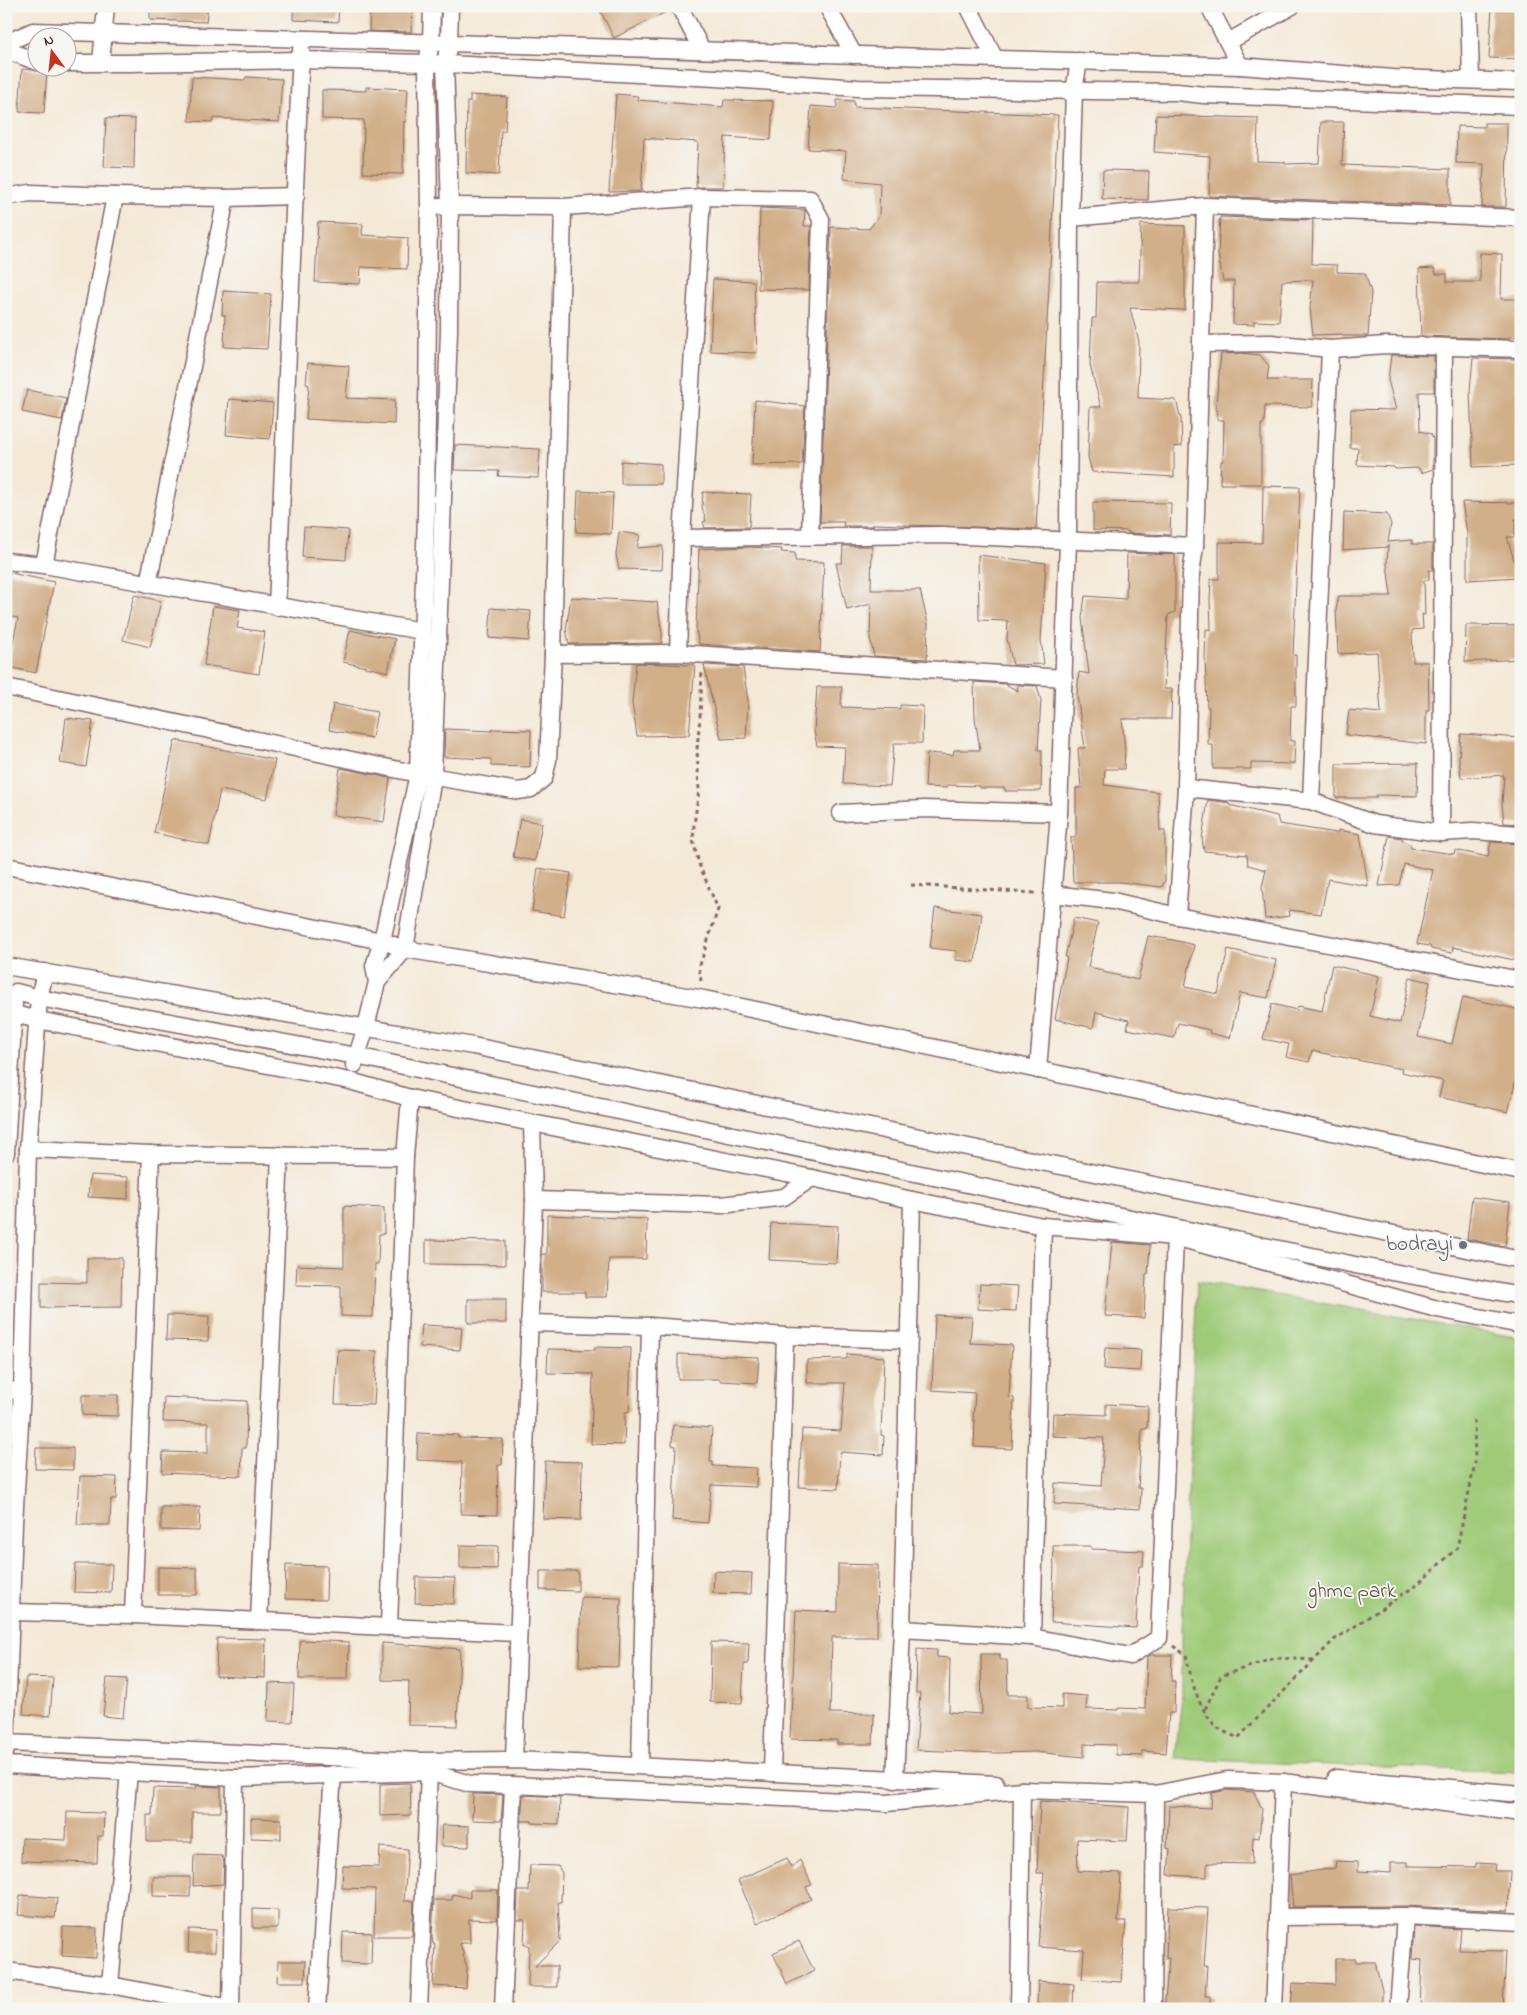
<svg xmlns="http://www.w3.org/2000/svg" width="1527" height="2015" viewBox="0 0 1527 2015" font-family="'Indie Flower',sans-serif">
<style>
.green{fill:#9fcb78;stroke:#747552}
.building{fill:#d1af89}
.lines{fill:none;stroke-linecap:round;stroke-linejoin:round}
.street-casing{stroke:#866667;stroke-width:19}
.path{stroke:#866667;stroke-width:3;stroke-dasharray:4 4;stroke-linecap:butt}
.street{stroke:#fff;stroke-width:16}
.worship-dot{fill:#6b7280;stroke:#f6f6f2;stroke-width:2}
.labels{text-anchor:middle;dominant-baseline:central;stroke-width:4;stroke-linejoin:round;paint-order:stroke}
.worship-label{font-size:21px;fill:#5b616d;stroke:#f6f6f2;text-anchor:end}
.park-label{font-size:21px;fill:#645342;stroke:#f6f6f2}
</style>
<rect width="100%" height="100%" fill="#f6f6f2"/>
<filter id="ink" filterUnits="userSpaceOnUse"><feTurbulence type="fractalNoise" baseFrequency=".02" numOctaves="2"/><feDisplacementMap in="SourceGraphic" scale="10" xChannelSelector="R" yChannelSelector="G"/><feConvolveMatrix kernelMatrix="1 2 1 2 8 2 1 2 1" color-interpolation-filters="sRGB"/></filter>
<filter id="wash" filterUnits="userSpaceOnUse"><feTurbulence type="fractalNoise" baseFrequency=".0096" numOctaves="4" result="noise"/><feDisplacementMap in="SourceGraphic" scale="20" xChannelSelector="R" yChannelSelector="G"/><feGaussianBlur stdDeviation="1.12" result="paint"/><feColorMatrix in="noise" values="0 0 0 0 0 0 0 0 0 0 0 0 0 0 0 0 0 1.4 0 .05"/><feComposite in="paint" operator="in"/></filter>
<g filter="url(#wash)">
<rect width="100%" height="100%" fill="#f4e9d7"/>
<path class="green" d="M1197 1281 1521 1338V1660L1516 1772 1175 1759 1182 1696V1630Z"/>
<g id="blocks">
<g class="building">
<path d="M150 6H208L206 22 150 20Z"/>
<path d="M293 6H339L338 22 293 20Z"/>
<path d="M370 6H412L411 32 369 31Z"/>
<path d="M598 6H669L670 10 614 38Z"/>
<path d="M1492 6 1521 7V59L1489 58Z"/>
<path d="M22 69 47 71 44 113 19 112Z"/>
<path d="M192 77 245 80 246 77 282 79 279 122 213 118V122L189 121Z"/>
<path d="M366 87 408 89 406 122 404 121 403 174 363 173 364 120 322 119V90L366 91Z"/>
<path d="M616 94 638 96 637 100 723 107 724 100 773 101 771 140 725 137 723 187H696L698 142 644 138 641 191 609 192Z"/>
<path d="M470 95 507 97 505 131H501L499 175 466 173 467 102H470Z"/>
<path d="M837 100 854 101V107L1058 115 1036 529 873 524V526H843L844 522H820L831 227 869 229 879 216 880 183 844 179 846 151 808 149 811 106 837 108Z"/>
<path d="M1156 115 1258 118 1257 161 1285 162V164L1319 163 1321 122H1344L1342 165 1450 169V205L1209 196 1210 156 1154 152Z"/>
<path d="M106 118 135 119 134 168 104 167Z"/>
<path d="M1484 123H1507L1506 207H1482L1484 164 1456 163 1457 126 1484 127Z"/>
<path d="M1103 170 1149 171 1148 200 1102 199Z"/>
<path d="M760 208 805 210 804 226H811L809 290 758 289Z"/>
<path d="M1220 217 1313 220 1312 264 1337 265V272L1365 273 1371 292 1368 336H1343L1342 334 1313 335 1310 308 1313 280 1282 281 1279 322 1254 321V325L1233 324 1234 281H1223L1218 254Z"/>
<path d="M318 222 363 224 362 235 408 238 407 269 361 267 360 284 315 282Z"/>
<path d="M1141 224 1185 226V310L1130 308 1139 342 1138 398 1176 400 1181 419 1182 446 1174 447V477L1092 472 1088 457 1090 407H1101L1090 365 1092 318H1096L1097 282H1139Z"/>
<path d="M1480 253 1502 254 1501 299H1521V337H1508L1509 339 1421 336 1419 269 1434 268 1436 274H1447V282H1480Z"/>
<path d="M713 279 754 281 757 353 710 351Z"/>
<path d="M223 291 271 294 267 349 224 347 225 315H222Z"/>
<path d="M1241 353 1260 355 1269 366 1267 380H1313L1312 407 1265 406 1264 424H1261V484H1220L1221 461H1223L1224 420H1218L1216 404 1221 354Z"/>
<path d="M1391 355 1434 356V392H1419L1420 431 1431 434 1433 439V469L1421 473 1419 468 1395 469 1394 467 1357 465 1358 448H1350L1351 409 1396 410 1388 380Z"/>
<path d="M1473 358 1515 359 1521 381V416H1517L1518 465 1473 467 1470 390Z"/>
<path d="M308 363 349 366 346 398 395 400 394 424 306 419 309 385 306 384Z"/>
<path d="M27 390 66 398 62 420 22 412Z"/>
<path d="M229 399 273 403 270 439 226 435Z"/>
<path d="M755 400 805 406 802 464 752 465Z"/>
<path d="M455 445 540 449 538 478 498 476 499 471 454 470Z"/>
<path d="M621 461 661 464V484H621Z"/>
<path d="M1263 486 1300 487 1293 655H1296V706H1291L1290 741H1295L1294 764 1251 763V769H1213V745H1208L1209 707H1207L1205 657 1206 629 1211 630 1210 600 1211 579H1219V542L1262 543Z"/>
<path d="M578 491 613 493 611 534 576 532Z"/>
<path d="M703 492 751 494 749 527 705 528 703 522 706 521 702 507Z"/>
<path d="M1093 502 1171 503 1170 535 1128 533V531L1093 530Z"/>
<path d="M1462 502 1521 503V519H1515V537H1507L1519 577 1467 580V533Z"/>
<path d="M1344 512 1387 514 1391 524 1388 542 1412 540V544H1433V570H1429V580H1424L1425 615 1422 614 1423 629 1412 630 1413 662H1428L1429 710H1426V744L1346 735 1349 710 1381 713 1377 652 1338 654 1336 609 1339 596H1391L1387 564 1388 545V547L1343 550Z"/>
<path d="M304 527 348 530 346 560 302 557Z"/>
<path d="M619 532 640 535 637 548 663 546 662 570 619 569 616 555Z"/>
<path d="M843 546H872L871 590H920L928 624 927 659 874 656 870 638 871 604 847 610 836 563H842Z"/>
<path d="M750 547 782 549 781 552 795 553V561L824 562 820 652 699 644 696 630 699 549Z"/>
<path d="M1127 553 1175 555V612L1168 615 1164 689H1172L1171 719H1122L1125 751 1124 769H1105L1104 785 1158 792 1160 831H1165V880L1162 887 1120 882H1073L1071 837H1076V788H1081L1078 748H1085L1077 695 1079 672 1089 674 1082 618 1085 596 1126 599Z"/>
<path d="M978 555 1046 563 1041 640 1044 664 1013 665 1007 639 1008 621 979 620Z"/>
<path d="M6 572 54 582 36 673 8 667 18 618 6 616Z"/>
<path d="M134 595 161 601 150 647 123 640Z"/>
<path d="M571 597 657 602 662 633V643L569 644 566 629Z"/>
<path d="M213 606 240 610 237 628 265 632 259 674 204 665Z"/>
<path d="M491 608 531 611 529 641 489 638Z"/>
<path d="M1466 625 1521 626V659L1465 662Z"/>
<path d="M350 630 395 639 388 672 343 662Z"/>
<path d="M636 663 695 665 689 735 637 736 632 703Z"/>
<path d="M704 665 743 667 748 701 746 738 721 739Z"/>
<path d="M974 682 1005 684 1018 691 1017 685 1037 686 1041 700 1038 750H1042L1041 791H1005V788H980V786L947 785V788L925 787 927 753 953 755 954 750H980L975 718Z"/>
<path d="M817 687H842L841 707 900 709V705L923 706 922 743H894L890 786 843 784 845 747 817 746 814 731Z"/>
<path d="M333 704 377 712 372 738 329 730Z"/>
<path d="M66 718 93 721 86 767 60 763Z"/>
<path d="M445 729 492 731V729L531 730 530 767 491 766V759L444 757Z"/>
<path d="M1461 734 1521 738V824L1504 823 1502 804 1504 775 1461 778 1459 758Z"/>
<path d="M175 740 275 760 267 799 220 790 209 845 154 833Z"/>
<path d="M1418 763 1417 796 1376 795V798H1336V764Z"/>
<path d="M340 768 390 778 384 822 333 815Z"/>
<path d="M1208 800 1229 803V805L1277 816 1279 824 1337 833 1338 830 1360 834 1368 886 1328 879 1321 914 1289 910 1290 916 1265 919 1262 887 1266 870 1248 865 1247 855 1204 851 1202 839Z"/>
<path d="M520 819 542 823 535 861 513 857Z"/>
<path d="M1389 836 1402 838 1403 841 1410 844 1411 848 1454 854 1455 850 1488 857 1491 842 1521 844V952L1519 961 1453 947 1452 953 1431 949 1430 946 1417 944 1433 870 1404 864 1399 885 1379 886Z"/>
<path d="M538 868 571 873 564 916 532 911Z"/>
<path d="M935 908 982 914 975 962 956 960 957 951 930 948Z"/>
<path d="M1074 918 1098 923 1088 967 1103 970V972L1138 980 1148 936 1173 940 1194 945 1185 987 1218 994 1228 949 1276 960 1268 998 1240 993 1230 1038 1209 1033 1210 1030 1178 1023 1174 1038 1148 1033 1127 1029 1129 1020 1096 1012 1093 1028 1055 1019 1067 958 1065 957Z"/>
<path d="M1332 965 1379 976 1370 1016 1400 1023 1410 977 1430 982 1418 1037 1452 1044 1463 997 1521 1010V1059L1508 1112 1439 1097 1443 1081 1401 1072 1402 1069 1312 1051 1309 1062 1286 1057 1289 1044 1263 1039 1272 1004 1297 1010 1298 1006 1322 1011Z"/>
<path d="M90 1175 128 1177V1199L88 1197Z"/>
<path d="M1472 1197 1510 1202 1505 1246 1467 1239Z"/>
<path d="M344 1206 384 1208V1234H379L378 1264H375L373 1317 341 1316V1286L296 1285 297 1265 344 1267Z"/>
<path d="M547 1215 647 1219 646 1259H609L607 1297H585V1292H542V1254H547Z"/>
<path d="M771 1223 838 1226 836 1263 769 1260Z"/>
<path d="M426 1240 505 1241V1265L426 1264Z"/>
<path d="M1112 1242 1150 1245 1148 1274H1146L1144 1318 1105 1316Z"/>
<path d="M87 1258H122L121 1307 41 1308V1282L87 1283Z"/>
<path d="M980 1284 1018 1286 1016 1311 978 1309Z"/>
<rect x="468" y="1299" width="38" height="24"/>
<path d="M167 1315 209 1316 208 1341 166 1340Z"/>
<path d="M935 1315 972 1317 970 1343 1012 1345 1009 1397 1014 1398 1012 1449 974 1447 975 1420H973L975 1393 932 1390Z"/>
<path d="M422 1325 462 1327 460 1350 420 1347Z"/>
<path d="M595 1347 631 1348 629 1412H625L624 1445 591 1444 593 1374 547 1373 548 1349 595 1350Z"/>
<path d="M1105 1348 1141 1350 1140 1371 1104 1369Z"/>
<path d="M338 1350 377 1351 374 1405 335 1404Z"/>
<path d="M678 1354 759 1357 757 1383 720 1381V1379H678Z"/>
<path d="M847 1354 884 1357 881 1435 884 1436 883 1455 840 1452 838 1489 799 1487 802 1429 841 1431 845 1383H807V1360L847 1359Z"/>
<path d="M82 1395H118V1416L82 1415Z"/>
<path d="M164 1397 247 1401 246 1448H242L241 1476 162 1473 163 1452 208 1453V1423L163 1422Z"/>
<path d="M1106 1404 1148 1406 1147 1429H1142L1138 1488H1141L1140 1509 1054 1504 1055 1483 1101 1486 1104 1438 1052 1436 1053 1413 1106 1415Z"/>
<path d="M673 1425 712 1428 710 1462H713V1466L757 1468 756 1487 711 1485 708 1523 672 1520 676 1446 672 1445Z"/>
<path d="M418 1433 458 1435V1438L503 1439 502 1465H498L497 1515 461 1514 462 1462 417 1460Z"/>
<path d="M36 1448H73V1470L35 1469Z"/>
<path d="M545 1461 582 1462 581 1520 543 1519Z"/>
<path d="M80 1476 117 1477 116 1499H111L110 1525H77Z"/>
<path d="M161 1507H200L199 1531 161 1530Z"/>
<path d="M460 1545 498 1546 497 1569 460 1568Z"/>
<path d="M1053 1546H1091V1549L1144 1551 1143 1566H1139L1136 1628 1051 1622 1054 1568Z"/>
<path d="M75 1564H112L111 1593 74 1592Z"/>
<path d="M838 1564 878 1565 877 1637H832L830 1713 874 1714 873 1744H837V1740L790 1739 796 1610 838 1612Z"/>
<path d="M286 1565 327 1566 326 1600 285 1599Z"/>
<path d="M158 1567 197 1568V1595H158Z"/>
<path d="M540 1571H578V1591L540 1590Z"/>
<path d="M714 1571 752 1573 751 1594 713 1593Z"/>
<path d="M416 1577 455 1578 454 1604 415 1603Z"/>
<path d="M581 1597 621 1598 619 1667 579 1666Z"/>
<path d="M217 1638 266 1639 265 1678 216 1676Z"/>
<path d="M300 1640 349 1642 348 1679H299Z"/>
<path d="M711 1642 749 1643 748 1664H744L742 1703 710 1702Z"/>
<path d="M382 1643 460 1649 457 1726 408 1725 409 1681 382 1680Z"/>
<path d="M917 1649 937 1650V1657L950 1658 949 1712 982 1714 981 1654H1000V1660H1007L1008 1695H1028V1707L1062 1708V1694L1087 1696 1086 1709 1118 1710V1708L1145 1709 1147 1657 1151 1655H1172L1171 1681H1175L1174 1713H1169L1166 1753 1142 1751V1756L1116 1755V1745L1084 1744V1757L1035 1752 997 1753 916 1750 920 1693H916Z"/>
<path d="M26 1677 53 1678 50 1716 23 1714Z"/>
<path d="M107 1678 127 1679 123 1718 103 1716Z"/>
<path d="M269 1683 294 1684 292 1722 268 1721Z"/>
<path d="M410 1783 411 1815 380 1816V1784Z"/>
<path d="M196 1786 221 1787V1812H192V1842H147V1815H152L153 1788 196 1789Z"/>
<path d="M1226 1790 1254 1792 1262 1809 1259 1838 1253 1837 1252 1864 1207 1863V1877L1168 1875 1170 1849 1167 1848 1169 1806 1211 1808 1212 1793Z"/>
<path d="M473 1794 503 1795 501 1821 472 1820Z"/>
<path d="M523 1795 560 1797 559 1824 532 1823V1821H521Z"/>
<path d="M1040 1801 1129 1807 1127 1841 1077 1839 1078 1871 1121 1873 1118 1921H1126L1121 1982 1082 1979 1084 1950 1038 1947 1044 1873H1037Z"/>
<path d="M67 1812 104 1813 103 1836H98L97 1863 21 1861 22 1838 66 1840Z"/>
<path d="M251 1818 281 1819V1839L251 1838Z"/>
<path d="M442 1825 469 1826V1847L441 1846Z"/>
<path d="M380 1847 408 1849 404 1901H414L412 1936H374L375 1889 342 1888 343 1866 379 1867Z"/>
<path d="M194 1855 222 1856 224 1862 223 1884 193 1886Z"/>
<path d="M787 1858 791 1867 800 1860 812 1885 806 1887 811 1899 757 1923 738 1880Z"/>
<path d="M1336 1861 1358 1862V1871L1391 1873V1862H1408V1866L1476 1867V1863L1495 1864 1494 1871H1510L1508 1911 1405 1906 1293 1907 1290 1875 1335 1868Z"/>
<path d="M530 1865 558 1866 562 1873 561 1902H558L560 1941 535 1966H557V1987H528L529 1945H524L525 1920H517L518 1891H529Z"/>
<path d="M153 1877H190V1897L153 1896Z"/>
<path d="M470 1890H498L497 1920 469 1919 470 1943H460L467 1968 466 1988 433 1986 435 1944H433L432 1936 434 1900H452L453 1894 470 1898Z"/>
<path d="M20 1895 57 1898 55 1918 18 1915Z"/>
<path d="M1168 1907 1208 1908 1204 1966H1207L1205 1996H1210V2009H1164L1169 1958H1166Z"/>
<path d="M253 1909 278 1910V1928H253Z"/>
<path d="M1414 1926 1461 1929 1459 1950 1506 1951 1503 2009H1420L1422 1960 1412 1959Z"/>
<path d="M63 1927 97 1928 96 1958 62 1956Z"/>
<path d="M189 1929 216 1930 215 1952H188Z"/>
<path d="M343 1932 372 1933 371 1964 342 1963Z"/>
<path d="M799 1941 814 1971 787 1984 773 1953Z"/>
<path d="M1335 1959H1356V1962H1375L1382 1990V2009L1291 2008 1293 1983 1335 1985Z"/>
<path d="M278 1961H306L305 1982H277Z"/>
<path d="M1038 1981 1074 1984 1073 2006 1037 2004Z"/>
</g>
</g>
</g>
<g filter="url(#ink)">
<use href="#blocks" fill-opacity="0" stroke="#866667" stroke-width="1"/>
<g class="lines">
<defs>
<g id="street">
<path d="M679 6 702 50"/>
<path d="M827 6 854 55"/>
<path d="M968 6 995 59"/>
<path d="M1209 6 1240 66"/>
<path d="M1469 6 1471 80"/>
<path d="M1228 42 1292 6"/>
<path d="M6 43 33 31 1240 66 1393 78 1521 82"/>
<path d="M6 50 38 62"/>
<path d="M68 63H126L300 60 427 63 716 78 858 88 1177 92 1204 95 1521 106"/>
<path d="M101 63 106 6"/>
<path d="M6 197 30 193 115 196 226 198 296 196"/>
<path d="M439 206 563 207 702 197 810 199 821 219 810 536"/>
<path d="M1070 218 1205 206 1521 218"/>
<path d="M1201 344 1271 343 1330 349 1386 345 1521 349"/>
<path d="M682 538 941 535 1195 546"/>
<path d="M6 561 44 565 422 631"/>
<path d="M44 565 115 196"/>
<path d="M148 584 226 198"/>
<path d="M277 607 301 50"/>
<path d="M678 653 682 538 702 197"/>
<path d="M553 654 678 653 1064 678"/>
<path d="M6 687 418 774 518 791 531 789 544 778 548 760 553 654 563 207"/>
<path d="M1186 788 1311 801 1375 824 1441 833 1472 831 1521 834"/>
<path d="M1311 801 1330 349"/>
<path d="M841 813 924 809 1059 813"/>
<path d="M1441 833 1444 348"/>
<path d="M6 866 382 941 405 949 704 999 1521 1172"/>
<path d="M1052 894 1113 901 1177 916 1521 980"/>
<path d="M1177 916 1186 788 1191 574 1195 546 1205 206"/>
<path d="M6 966 473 1046 1521 1260"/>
<path d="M377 982 405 949 433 777 449 331 450 206 445 64 449 43 450 6"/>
<path d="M16 992 39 998 356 1056 1355 1265 1521 1296"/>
<path d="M6 1012 38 1020 350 1081 410 1098 532 1123 812 1178 912 1200 1043 1226 1175 1237 1437 1309 1521 1325"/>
<path d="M354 1065 366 1027 377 982 374 966 382 941 418 774 426 514 429 206 427 63 431 42 432 6"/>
<path d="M1038 1070 1059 813 1068 540 1070 218 1074 91 1079 61"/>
<path d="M28 1149 151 1154 405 1157 389 1627"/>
<path d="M6 1153 14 1003"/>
<path d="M405 1157 410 1098"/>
<path d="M534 1200 722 1205 784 1197 812 1178"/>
<path d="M529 1323 650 1326 785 1336 909 1340"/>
<path d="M6 1390 22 1391"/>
<path d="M11 1612 133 1615 518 1633"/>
<path d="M133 1615 151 1154"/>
<path d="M259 1621 280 1155"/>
<path d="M902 1629 1032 1637 1130 1656 1159 1638 1175 1237"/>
<path d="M1032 1637 1043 1226"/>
<path d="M6 1743 421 1761 514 1760 996 1784"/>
<path d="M6 1750 14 1523 22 1391 28 1149 39 998 45 972"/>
<path d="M514 1760 534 1200 532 1123"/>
<path d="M6 1765 235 1778 429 1772 470 1784 513 1785 887 1803 1022 1790 1155 1794 1227 1780 1283 1782 1521 1813"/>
<path d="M640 1765 650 1326"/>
<path d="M772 1773 785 1336"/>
<path d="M1336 1778 1521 1794"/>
<path d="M895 1780 902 1629 912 1200"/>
<path d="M1278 1917 1283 1782"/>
<path d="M6 1971 110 1985 231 2008 235 1778"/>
<path d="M110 1985 129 1772"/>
<path d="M317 2009 333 1774"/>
<path d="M419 2009 429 1772"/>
<path d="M503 2009 513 1785"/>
<path d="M1019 2009 1022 1790"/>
<path d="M1153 2009 1155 1794"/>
<path d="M1274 2009 1278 1917 1405 1916 1521 1922"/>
<path d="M1398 2009 1405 1916"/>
</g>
</defs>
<use href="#street" class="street-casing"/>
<g class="path">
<path d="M911 885 1035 893"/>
<path d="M701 981 699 968 718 909 699 864 693 840 694 825 699 790 697 749 700 717 702 671"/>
<path d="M1173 1646 1186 1655C1191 1679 1198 1710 1217 1727 1223 1732 1232 1735 1238 1738L1334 1640 1418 1584 1457 1548 1475 1463 1474 1418"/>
<path d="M1205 1709 1221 1676 1275 1658 1314 1660"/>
</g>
<use href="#street" class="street"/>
</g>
</g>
<circle class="worship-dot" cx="1463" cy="1245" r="5"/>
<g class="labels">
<g class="worship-label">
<text x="1453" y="1245">bodrayi</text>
</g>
<g class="park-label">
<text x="1352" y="1592">ghmc park</text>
</g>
</g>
<rect width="1527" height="2015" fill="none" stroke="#f6f6f2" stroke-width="25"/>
<g transform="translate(52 52) rotate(345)"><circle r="24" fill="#f6f6f2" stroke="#b1a0a2"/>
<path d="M0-4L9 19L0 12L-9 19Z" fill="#c8321e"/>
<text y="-8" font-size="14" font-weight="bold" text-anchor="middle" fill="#4a1f2b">N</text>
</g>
</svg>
